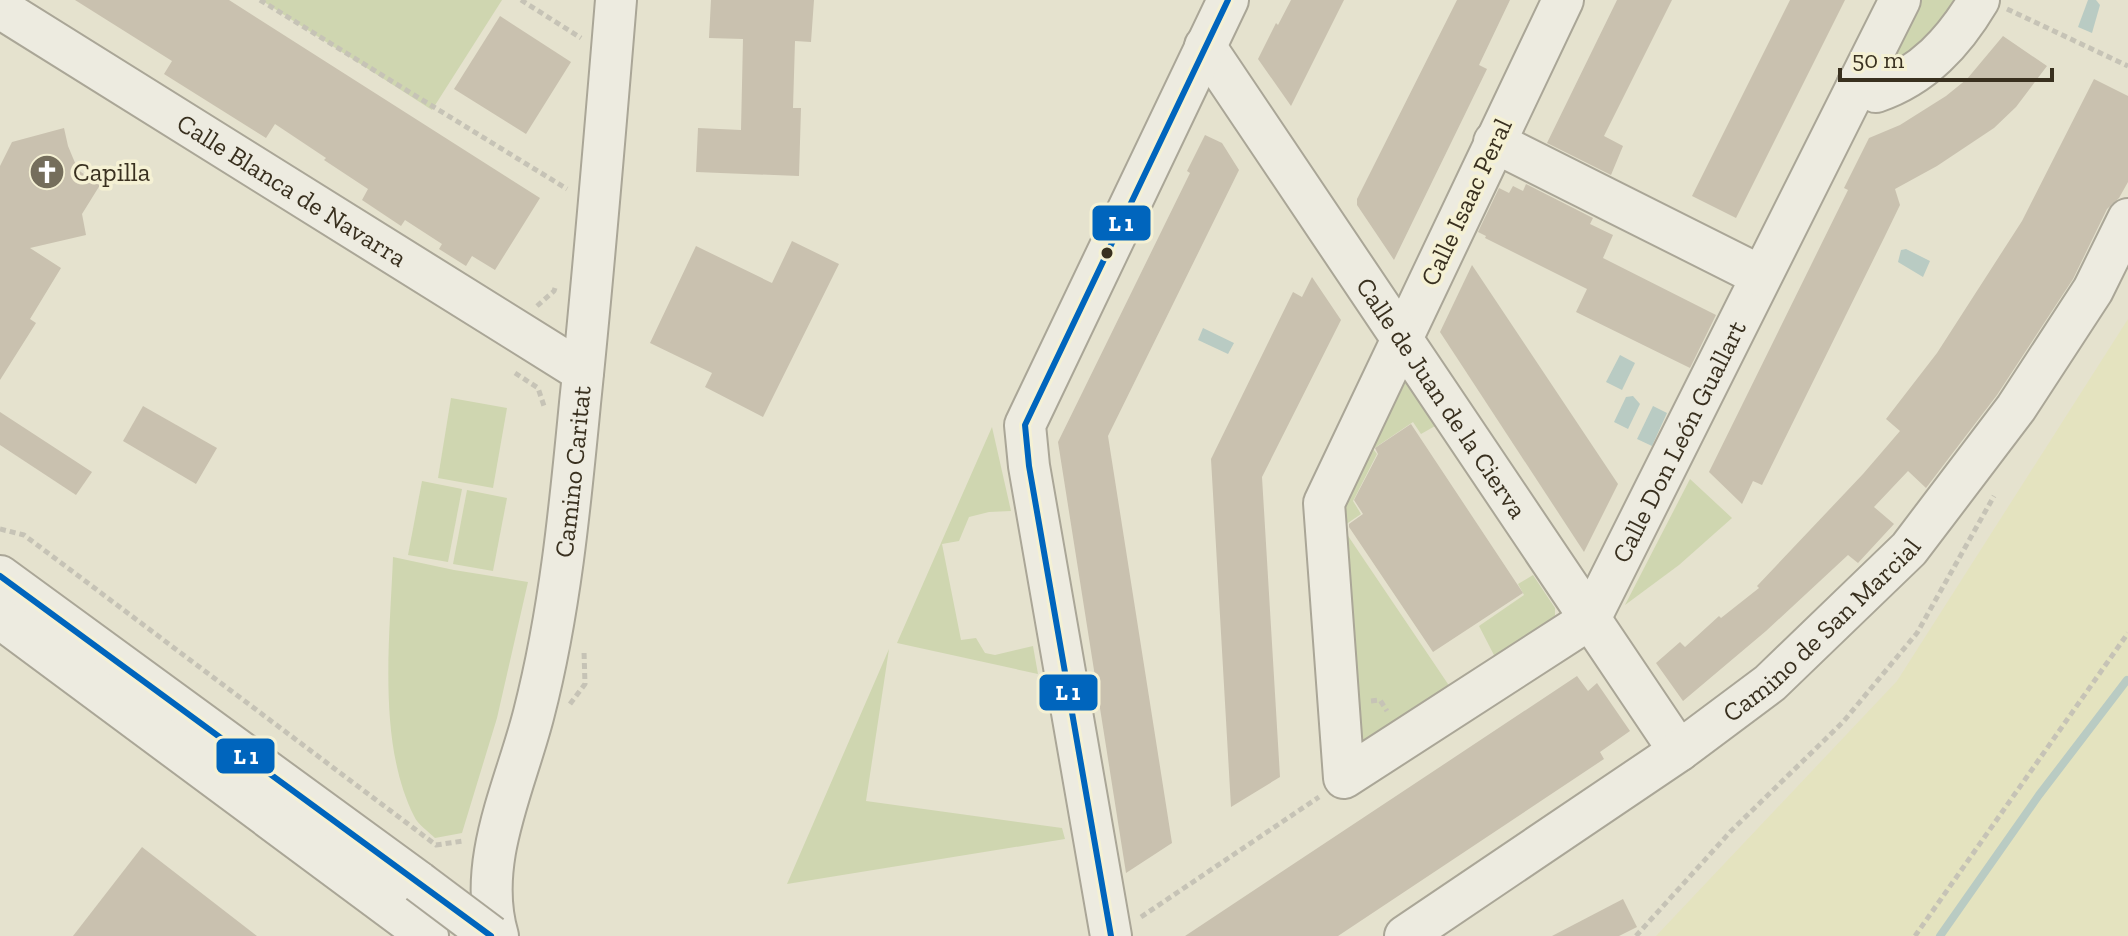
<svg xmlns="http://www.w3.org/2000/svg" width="2128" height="936" viewBox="0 0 2128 936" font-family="'Zilla Slab',serif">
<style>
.farmland{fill:#e4e3bf}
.green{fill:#cfd6b0}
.water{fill:#b9cbc3}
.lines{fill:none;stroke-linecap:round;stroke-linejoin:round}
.stream{stroke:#b9cbc3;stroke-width:8}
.building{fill:#c9c1af}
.minor-casing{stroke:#aaa697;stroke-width:44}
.path{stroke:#c6c3b6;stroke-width:5;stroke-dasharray:6 4;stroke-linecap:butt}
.minor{stroke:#edebe0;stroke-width:40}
.minor-bridge-casing{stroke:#aaa697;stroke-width:44;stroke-linecap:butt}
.minor-bridge{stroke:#edebe0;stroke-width:40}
.bus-1-casing{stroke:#f5f1d4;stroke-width:12}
.bus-1{stroke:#0065bd;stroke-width:6}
.bus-dot{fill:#39301f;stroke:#f5f1d4;stroke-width:3}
.labels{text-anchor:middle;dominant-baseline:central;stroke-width:7;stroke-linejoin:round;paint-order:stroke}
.poi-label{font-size:26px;fill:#39301f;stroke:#f5f1d4;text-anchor:start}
.street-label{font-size:26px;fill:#39301f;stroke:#f5f1d4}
.line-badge{stroke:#f5f1d4;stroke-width:3}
.badge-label{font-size:22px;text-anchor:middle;font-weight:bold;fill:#fff}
</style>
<rect width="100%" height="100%" fill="#e5e2ce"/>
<path class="farmland" d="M2128 319V936H1656L1897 681Z"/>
<g class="green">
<path d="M261 0H502L432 110Z"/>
<path d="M1919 0H1960L1896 71 1887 64Z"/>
<path d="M1406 381 1435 426 1421 434 1413 422 1373 449 1377 454 1353 501 1361 514 1342 527 1450 687 1357 747 1340 514Z"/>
<path d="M451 398 507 408 493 488 438 478Z"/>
<path d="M992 427 1011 511 989 512 969 517 959 541 942 544 961 640 976 638 985 653 995 655 1033 646 1038 674 897 643Z"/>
<path d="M1690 479 1732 518 1679 565 1625 605Z"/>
<path d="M422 481 462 489 448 562 408 555Z"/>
<path d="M467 490 507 498 493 571 453 564Z"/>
<path d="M393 557 454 570 528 582 497 718 462 833 435 838C428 831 418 825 414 816 377 742 390 638 393 557Z"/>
<path d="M1533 575 1555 608V618L1495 657 1479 626 1524 595 1518 584Z"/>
<path d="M889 649 866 801 1062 828 1065 839 787 884Z"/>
</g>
<g class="water">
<path d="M2088 0H2096L2100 5 2092 33 2078 27Z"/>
<path d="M1906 249 1930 261 1923 277 1898 262 1901 250Z"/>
<path d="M1203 328 1234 343 1228 354 1198 340Z"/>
<path d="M1620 355 1635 363 1622 390 1606 382Z"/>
<path d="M1633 396 1640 404 1628 429 1614 422 1626 397Z"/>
<path d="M1653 406 1667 413 1652 446 1637 439Z"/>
</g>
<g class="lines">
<path class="stream" d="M1940 936 2039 795 2127 680"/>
</g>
<g class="building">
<path d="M75 0H229L540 198 495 270 472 256 466 266 439 249 442 244 405 220 401 226 362 200 368 189 324 160 326 158 275 124 266 138 164 74 172 61Z"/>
<path d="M711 0H814L811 42 795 41 793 108H801L799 176 696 172 698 128 741 130 743 39 709 38Z"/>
<path d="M1291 0H1344L1291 106 1258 59 1276 23 1278 25Z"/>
<path d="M1457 0H1510L1479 65 1487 69 1394 260 1357 205V199Z"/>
<path d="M1617 0H1672L1604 136 1623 146 1611 175 1547 143Z"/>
<path d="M1790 0H1845L1736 218 1692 196Z"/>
<path d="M500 16 571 62 526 134 454 89Z"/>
<path d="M2003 36 2047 66 2016 107 1994 128 1937 166 1895 189 1900 205 1885 236 1762 485 1753 481 1742 504 1709 472 1848 190 1844 188 1869 138 1900 125 1946 96 1967 79Z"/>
<path d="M2094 79 2128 96V182L2119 198 2107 209 2073 279 1997 395 1926 488 1908 471 1874 507 1894 524 1858 563 1848 555 1766 631 1683 701 1656 663 1680 642 1685 647 1719 616 1721 618 1759 588 1757 586 1863 474 1900 431 1886 419 1937 353 2022 221Z"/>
<path d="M64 128 68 146 78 170 100 185 82 214 86 235 30 248 61 268 30 319 36 323 0 380V166L12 142Z"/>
<path d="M1205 135 1222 143 1239 170 1108 436 1172 843 1126 873 1058 442 1190 173 1187 171Z"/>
<path d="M1526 184 1593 218 1590 224 1613 235 1603 258 1716 315 1690 368 1576 312 1587 289 1485 238 1486 236 1478 232 1499 188 1509 193 1513 186 1523 191Z"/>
<path d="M792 241 839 264 763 417 705 387 712 373 650 343 696 246 772 283Z"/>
<path d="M1472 265 1618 484 1584 552 1440 332Z"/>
<path d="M1312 277 1341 320 1262 477 1280 777 1231 807 1211 459 1293 292 1302 297Z"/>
<path d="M143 406 217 448 196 484 123 441Z"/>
<path d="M0 412 92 472 76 495 0 445Z"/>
<path d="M1411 424 1523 593 1433 652 1349 527V524L1363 514 1354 500 1378 454 1375 448Z"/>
<path d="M1577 676 1588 691 1597 683 1630 731 1600 752 1604 759 1338 936H1185Z"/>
<path d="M142 847 257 936H73Z"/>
<path d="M1623 899 1637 927 1619 936H1552Z"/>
</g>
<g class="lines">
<defs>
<g id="minor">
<path id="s1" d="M1563 0 1324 503 1344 778 1590 619 1900 0"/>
<path id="s2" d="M0 8 583 372"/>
<path id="s3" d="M1205 46 1679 751"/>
<path d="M1858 83 1876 92C1923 76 1954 42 1979 0"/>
<path d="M1494 142 1761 276"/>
<path d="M0 576 419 882"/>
<path d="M0 618 428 936"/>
<path id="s4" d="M498 936C476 862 516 785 534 713 560 612 570 507 580 403 594 269 605 134 616 0"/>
<path d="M1111 936 1029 466 1025 425 1228 0"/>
<path id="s5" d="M1405 936 1679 751 1770 683 1909 549 2016 408 2093 290 2128 219"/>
</g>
</defs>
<use href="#minor" class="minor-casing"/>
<g class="path">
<path d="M260 0 567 189"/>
<path d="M521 0 581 38"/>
<path d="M2007 9 2128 66"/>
<path d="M537 306 554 291 555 288"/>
<path d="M515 373 538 388 544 406"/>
<path d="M0 529 24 535 436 845 463 841"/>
<path d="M1371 701 1380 700 1387 711"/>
<path d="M570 704 585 684 584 651"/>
<path d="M1141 917 1319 797"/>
<path d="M1636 936 1731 831 1843 722 1917 633 1994 496"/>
<path d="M1915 936 2128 633"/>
</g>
<use href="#minor" class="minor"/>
<defs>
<path id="minor-bridge" d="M419 882 491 936"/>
</defs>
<use href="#minor-bridge" class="minor-bridge-casing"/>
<use href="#minor-bridge" class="minor-bridge"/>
<defs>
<g id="bus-1">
<path d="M0 576 491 936"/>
<path d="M1111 936 1029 466 1025 425 1228 0"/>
</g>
</defs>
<use href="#bus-1" class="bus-1-casing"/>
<use href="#bus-1" class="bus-1"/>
</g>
<defs>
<symbol id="church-disc" viewBox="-11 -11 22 22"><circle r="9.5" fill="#756e5c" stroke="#f5f1d4"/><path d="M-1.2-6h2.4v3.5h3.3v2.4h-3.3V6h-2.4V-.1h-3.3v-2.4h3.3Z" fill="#fff"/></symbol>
</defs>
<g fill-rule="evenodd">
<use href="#church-disc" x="27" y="152" width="40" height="40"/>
</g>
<circle class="bus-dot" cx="1107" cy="253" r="7"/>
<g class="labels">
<g class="poi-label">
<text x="73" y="172">Capilla</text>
</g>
<g class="street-label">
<text stroke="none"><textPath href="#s2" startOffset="344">Calle Blanca de Navarra</textPath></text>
<text transform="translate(1466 202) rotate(-65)">Calle Isaac Peral</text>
<text stroke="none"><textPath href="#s3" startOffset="424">Calle de Juan de la Cierva</textPath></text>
<text stroke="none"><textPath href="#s1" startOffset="1324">Calle Don León Guallart</textPath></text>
<text stroke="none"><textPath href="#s4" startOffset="474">Camino Caritat</textPath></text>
<text stroke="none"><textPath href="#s5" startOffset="518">Camino de San Marcial</textPath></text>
</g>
</g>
<g class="line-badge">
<rect x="1091" y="204" width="61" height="38" rx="8" fill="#0065bd"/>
<rect x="1038" y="673" width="61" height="39" rx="8" fill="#0065bd"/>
<rect x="215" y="737" width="61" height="38" rx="8" fill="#0065bd"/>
</g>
<g class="badge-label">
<text x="1121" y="231">L 1</text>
<text x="1068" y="700">L 1</text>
<text x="246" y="764">L 1</text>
</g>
<path d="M1840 68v12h212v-12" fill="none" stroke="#39301f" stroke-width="4"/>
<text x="1852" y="68" font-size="24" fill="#39301f" stroke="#f5f1d4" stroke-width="6" paint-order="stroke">50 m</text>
</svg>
